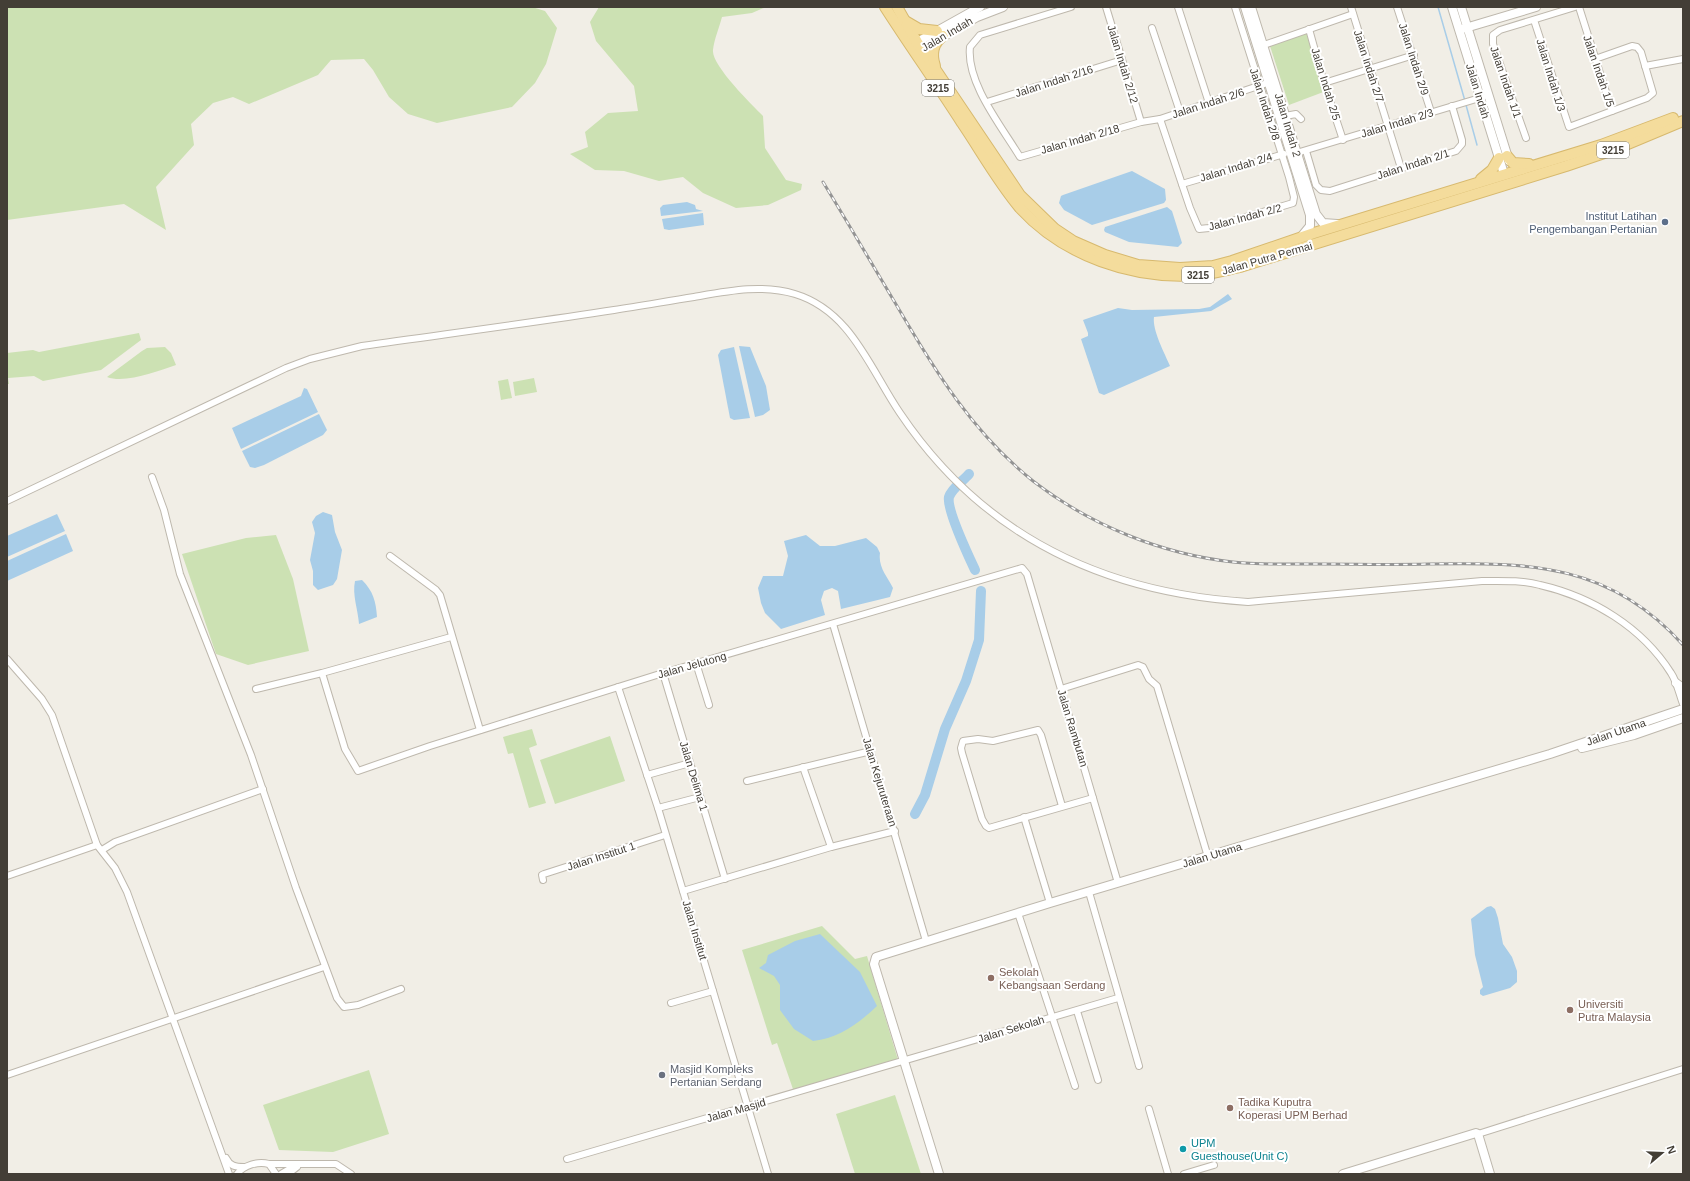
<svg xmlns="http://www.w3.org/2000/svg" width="1690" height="1181" viewBox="0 0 1690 1181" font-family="Arial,sans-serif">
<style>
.green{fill:#cce1b3}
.water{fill:#a8cde8}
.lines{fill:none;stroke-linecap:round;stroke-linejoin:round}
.stream{stroke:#a8cde8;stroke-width:1.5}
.river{stroke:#a8cde8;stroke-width:10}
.minor-casing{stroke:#beb8ad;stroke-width:8}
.tertiary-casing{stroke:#beb8ad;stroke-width:10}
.primary-casing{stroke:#d7b96e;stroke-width:12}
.minor{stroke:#fff;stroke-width:6}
.tertiary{stroke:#fff;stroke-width:8}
.primary{stroke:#f4dc9c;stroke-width:10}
.rail-casing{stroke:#949494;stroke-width:3}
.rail{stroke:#fff;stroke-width:1.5;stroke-dasharray:4.5;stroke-linecap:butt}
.service-dot{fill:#5c6f8a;stroke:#fff;stroke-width:1.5}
.education-dot{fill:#8d6e63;stroke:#fff;stroke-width:1.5}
.worship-dot{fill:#6b7280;stroke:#fff;stroke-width:1.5}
.culture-dot{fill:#0f9aa8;stroke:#fff;stroke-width:1.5}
.labels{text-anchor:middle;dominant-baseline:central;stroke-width:4;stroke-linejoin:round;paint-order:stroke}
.shield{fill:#fff;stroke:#7b7872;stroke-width:1}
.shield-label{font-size:10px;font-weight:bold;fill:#433e36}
.street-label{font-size:11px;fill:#433e36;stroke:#fff}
.service-label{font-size:11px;fill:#4e5e75;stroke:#fff;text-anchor:end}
.education-label{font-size:11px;fill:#785e54;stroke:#fff;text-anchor:start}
.worship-label{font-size:11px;fill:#5b616d;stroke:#fff;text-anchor:start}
.culture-label{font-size:11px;fill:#0d838f;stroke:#fff;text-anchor:start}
</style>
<rect width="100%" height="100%" fill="#f1eee6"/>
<g class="green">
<path d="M7 7H532L545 11 557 28 546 64 535 83 512 107 437 123 408 114 389 97 373 70 364 59 331 60 318 75 249 104 233 97 213 103 191 124 194 145 156 187 166 230 124 204 7 220Z"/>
<path d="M599 7H766L752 13 722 17C719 28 714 40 713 50 711 65 752 105 763 116L765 148 786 180 802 184 801 190 768 205 736 208 703 193 683 177 659 181 624 171 595 170 570 154 588 147 585 132 608 113 638 111 634 86 596 41 590 22Z"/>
<path d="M1308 32 1326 91 1289 105 1270 46Z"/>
<path d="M139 333 141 340 101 370 43 381 34 376 8 378 9 384H7V353L33 350 39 352Z"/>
<path d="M165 347 171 353 176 365C158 371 125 384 107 377L142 351 147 348Z"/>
<path d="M534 378 537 392 515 396 513 382Z"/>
<path d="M508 379 512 398 501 400 498 381Z"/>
<path d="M276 535 293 579 309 651 248 665 216 654 182 554 246 538Z"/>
<path d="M532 729 537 745 529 748 546 803 529 808 513 753 508 754 503 737Z"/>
<path d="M610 736 625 781 555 804 540 760Z"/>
<path d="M822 926 855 959 867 956 898 1060 794 1092 777 1043 772 1045 742 950Z"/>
<path d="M369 1070 389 1134 333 1152 279 1150 263 1105Z"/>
<path d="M895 1095 921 1174H855L836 1114Z"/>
</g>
<g class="water">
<path d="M1132 171 1165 189 1166 200 1164 203 1092 225 1064 210 1059 203 1061 196 1063 195Z"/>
<path d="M687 202 695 205 696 209 703 211 661 216 660 208 663 205Z"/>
<path d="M1167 207 1172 211 1182 243 1178 247 1129 242 1105 232 1104 230 1105 227Z"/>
<path d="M703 213 704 225 669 230 664 229 662 219Z"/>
<path d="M1228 294 1232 299 1211 311 1154 317C1152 330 1165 354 1170 366L1104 395 1099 393 1081 339 1088 336V333L1083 320 1118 308 1132 310 1199 309 1210 307Z"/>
<path d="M739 346 750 347 766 386 770 410 763 415 755 417Z"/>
<path d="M734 347 750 418 734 420 730 418 718 355 721 350Z"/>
<path d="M304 388 307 389 318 412 241 449 232 428 301 396Z"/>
<path d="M319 414 327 430 323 435 264 465 255 468 250 467 242 451Z"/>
<path d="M323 512 332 515 335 532 342 550 337 579 333 585 318 590 313 585V571L310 560 315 533 312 522 316 516Z"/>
<path d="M57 514 65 531 7 557V536Z"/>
<path d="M66 534 73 551 7 581V561Z"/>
<path d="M806 535 820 546H835L866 538 877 547 880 553C878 567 887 576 893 588L890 597 841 609 838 591 832 588 824 591 821 600 825 615 781 629 765 613 761 603 758 588 763 576H783L788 556 784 541Z"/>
<path d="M362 580C373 591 376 601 377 617L359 624C358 609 352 595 355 581Z"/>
<path d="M1491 906 1495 909 1498 918 1503 944 1512 957 1517 971V982L1510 988 1483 996 1480 994V990L1483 987 1475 955 1471 919 1487 907Z"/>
<path d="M820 934 860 972 877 1006C858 1024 839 1038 813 1041L794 1029 780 1010V985L774 976 759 968 766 963 768 955 795 941Z"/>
</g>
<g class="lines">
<g class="stream">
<path d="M1438 7 1465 101"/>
<path d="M1466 105 1477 145"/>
</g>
<g class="river">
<path d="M969 474C963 481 952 488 949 497 946 509 969 557 975 570"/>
<path d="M915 814 925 795 945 729 966 681 979 640 981 591"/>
</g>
<defs>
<g id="minor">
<path d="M1071 7 980 35 970 47C966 83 1002 127 1020 157L1141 122 1160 119 1273 81"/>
<path d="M1106 7 1141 122"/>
<path d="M1178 7 1209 103"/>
<path d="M1351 7 1401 168"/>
<path d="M1397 7 1431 112"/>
<path d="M1579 7 1612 111"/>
<path d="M1534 20 1569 127 1647 98 1653 93 1641 52 1637 47 1632 46 1595 59"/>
<path d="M1152 28 1180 112"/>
<path d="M1309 29 1324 83 1343 140"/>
<path d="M1261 46 1353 14"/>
<path d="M1645 66 1683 59"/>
<path d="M1324 83 1414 55"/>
<path d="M987 102 1122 60"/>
<path d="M1285 116 1296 114 1301 119"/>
<path d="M1160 119 1190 208 1199 229 1209 228 1293 203 1294 197 1289 177 1235 7"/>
<path d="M1526 138 1493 44V35L1500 30 1575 7"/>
<path d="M1306 151 1316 185 1321 190 1330 191 1456 151 1462 144V140L1452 106"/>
<path d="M1293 154 1483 97"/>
<path d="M1182 184 1284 154"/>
<path d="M152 477 164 510 180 574 251 755 296 888 337 998 344 1007 358 1005 401 989"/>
<path d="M7 501 286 368 310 359 362 346C446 334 530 323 614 310 641 306 668 301 694 297 728 291 762 284 795 294 851 311 870 369 900 413 982 535 1103 593 1248 602L1482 581C1502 581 1521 580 1540 585 1592 597 1642 627 1671 673 1677 682 1679 693 1683 704"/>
<path d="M390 556 436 590 440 595 480 730"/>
<path d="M833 624 926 941"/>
<path d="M7 659 42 699 52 715 97 845 115 868 127 892 229 1174"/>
<path d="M696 663 709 705"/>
<path d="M322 673 345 749 358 771 430 746 663 673 1022 568 1027 574 1118 883"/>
<path d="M663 673 725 879"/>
<path d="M618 687 658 808 768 1174"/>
<path d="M256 689 322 673 451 637"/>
<path d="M1061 689 1138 665 1143 667 1149 679 1157 686 1208 857"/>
<path d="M803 767 831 847"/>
<path d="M647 775 690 763"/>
<path d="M747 781 871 751"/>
<path d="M1062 806 1041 735 1038 730 993 741 978 739 963 741 961 748 962 753 982 819 986 826 989 828 1093 798"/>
<path d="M658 808 700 797"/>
<path d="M1024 817 1050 903"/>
<path d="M102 850 115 842 263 789"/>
<path d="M7 876 97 845"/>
<path d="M543 880 542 875 544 874 665 835"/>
<path d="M683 891 831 847 895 831"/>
<path d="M1089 892 1139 1066"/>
<path d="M1018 913 1075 1086"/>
<path d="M671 1003 713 991"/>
<path d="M1077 1011 1098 1080"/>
<path d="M7 1075 324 967"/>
<path d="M1149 1109 1168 1174"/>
<path d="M1478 1134 1683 1069"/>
<path d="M226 1158C230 1166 235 1167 244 1167"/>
<path d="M567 1159 1118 998"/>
<path d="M269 1164H336L351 1174"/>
<path d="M237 1174C244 1165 258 1161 269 1164L276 1174"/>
<path d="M281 1174 296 1165"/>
<path d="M288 1174 297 1167"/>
<path d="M1184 1174 1214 1165"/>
</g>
<g id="tertiary">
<path d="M1245 7 1310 215V226L1301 237"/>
<path d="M1251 7 1316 214 1323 223 1337 224"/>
<path d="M1452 7 1504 174"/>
<path d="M1461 7 1509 161"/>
<path d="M1462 29 1536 7"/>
<path d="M912 45 980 7"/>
<path d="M917 52 977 17 1003 7"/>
<path d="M1676 683 1683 688"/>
<path d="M1582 748 1634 735 1683 718"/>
<path d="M939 1174 874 964 876 957 1050 903 1550 754 1683 709"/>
<path d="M1343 1174 1476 1133 1478 1134 1490 1174"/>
</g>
<g id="primary">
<path d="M885 7C910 46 937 84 962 123 981 151 998 182 1020 208 1064 256 1133 280 1198 275 1212 274 1226 270 1240 267L1566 166 1616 149 1683 121"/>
<path d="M897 7 917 42 1020 195 1055 229 1073 241 1105 255 1138 265 1180 268 1213 266 1232 261 1314 233 1601 145 1673 118"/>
<path d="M907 22 919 29 937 31"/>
<path d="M935 66C931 54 933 43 943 36"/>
<path d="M1507 156 1513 163 1529 164"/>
<path d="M1481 179 1492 170 1499 158"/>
</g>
</defs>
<use href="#minor" class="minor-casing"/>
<use href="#tertiary" class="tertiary-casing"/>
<use href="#primary" class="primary-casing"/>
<use href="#minor" class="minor"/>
<use href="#tertiary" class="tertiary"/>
<use href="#primary" class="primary"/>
<defs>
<path id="rail" d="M823 182C848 223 872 264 897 306 935 371 973 433 1033 481 1090 525 1161 554 1233 562 1261 565 1289 564 1318 564 1355 564 1392 565 1429 564 1530 562 1611 564 1683 645"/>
</defs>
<use href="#rail" class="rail-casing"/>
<use href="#rail" class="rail"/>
</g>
<circle class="service-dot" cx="1665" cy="222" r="4"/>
<g class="education-dot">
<circle cx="991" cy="978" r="4"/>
<circle cx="1570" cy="1010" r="4"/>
<circle cx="1230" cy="1108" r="4"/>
</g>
<circle class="worship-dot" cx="662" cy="1075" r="4"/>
<circle class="culture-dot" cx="1183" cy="1149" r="4"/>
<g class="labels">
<g class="shield">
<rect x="922" y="80" width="32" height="16" rx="3"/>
<rect x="1597" y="142" width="32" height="16" rx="3"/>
<rect x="1182" y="267" width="32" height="16" rx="3"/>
</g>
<g class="shield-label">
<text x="938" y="88">3215</text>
<text x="1613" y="150">3215</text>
<text x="1198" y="275">3215</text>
</g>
<g class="street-label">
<text transform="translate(947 34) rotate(-30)">Jalan Indah</text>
<text transform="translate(1414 59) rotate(72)">Jalan Indah 2/9</text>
<text transform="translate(1123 64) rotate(73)">Jalan Indah 2/12</text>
<text transform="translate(1369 66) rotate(72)">Jalan Indah 2/7</text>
<text transform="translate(1599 71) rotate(71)">Jalan Indah 1/5</text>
<text transform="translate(1551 75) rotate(73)">Jalan Indah 1/3</text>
<text transform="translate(1054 81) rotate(-18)">Jalan Indah 2/16</text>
<text transform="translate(1506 82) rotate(71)">Jalan Indah 1/1</text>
<text transform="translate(1326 84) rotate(73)">Jalan Indah 2/5</text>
<text transform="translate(1478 91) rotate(73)">Jalan Indah</text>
<text transform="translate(1208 103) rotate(-18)">Jalan Indah 2/6</text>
<text transform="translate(1265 104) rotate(72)">Jalan Indah 2/8</text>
<text transform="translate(1397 123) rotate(-17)">Jalan Indah 2/3</text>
<text transform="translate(1288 125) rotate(73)">Jalan Indah 2</text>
<text transform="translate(1080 139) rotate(-16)">Jalan Indah 2/18</text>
<text transform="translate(1413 164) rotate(-18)">Jalan Indah 2/1</text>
<text transform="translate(1236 167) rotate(-17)">Jalan Indah 2/4</text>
<text transform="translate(1245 217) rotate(-15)">Jalan Indah 2/2</text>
<text transform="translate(1267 258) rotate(-16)">Jalan Putra Permai</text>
<text transform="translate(692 665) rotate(-16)">Jalan Jelutong</text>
<text transform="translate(1073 728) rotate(73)">Jalan Rambutan</text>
<text transform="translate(1616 732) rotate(-19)">Jalan Utama</text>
<text transform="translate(694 776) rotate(73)">Jalan Delima 1</text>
<text transform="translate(880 782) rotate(73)">Jalan Kejuruteraan</text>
<text transform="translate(1212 855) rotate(-17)">Jalan Utama</text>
<text transform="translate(601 856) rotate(-18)">Jalan Institut 1</text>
<text transform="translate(695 930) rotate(73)">Jalan Institut</text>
<text transform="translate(1011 1029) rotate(-17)">Jalan Sekolah</text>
<text transform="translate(736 1110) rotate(-16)">Jalan Masjid</text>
</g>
<g class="service-label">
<text x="1657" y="216">Institut Latihan<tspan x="1657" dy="13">Pengembangan Pertanian</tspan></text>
</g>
<g class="education-label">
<text x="999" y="972">Sekolah<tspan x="999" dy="13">Kebangsaan Serdang</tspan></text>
<text x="1578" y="1004">Universiti<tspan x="1578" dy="13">Putra Malaysia</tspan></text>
<text x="1238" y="1102">Tadika Kuputra<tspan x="1238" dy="13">Koperasi UPM Berhad</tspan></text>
</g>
<g class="worship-label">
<text x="670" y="1069">Masjid Kompleks<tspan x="670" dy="13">Pertanian Serdang</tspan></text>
</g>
<g class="culture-label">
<text x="1191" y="1143">UPM<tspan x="1191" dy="13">Guesthouse(Unit C)</tspan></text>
</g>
</g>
<rect width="1690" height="1181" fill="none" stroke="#433e36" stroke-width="16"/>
<g transform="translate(1662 1153) rotate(71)" stroke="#ffffff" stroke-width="3" paint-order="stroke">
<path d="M0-3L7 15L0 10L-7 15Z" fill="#433e36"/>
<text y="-6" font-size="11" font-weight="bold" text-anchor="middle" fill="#433e36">N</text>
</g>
</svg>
